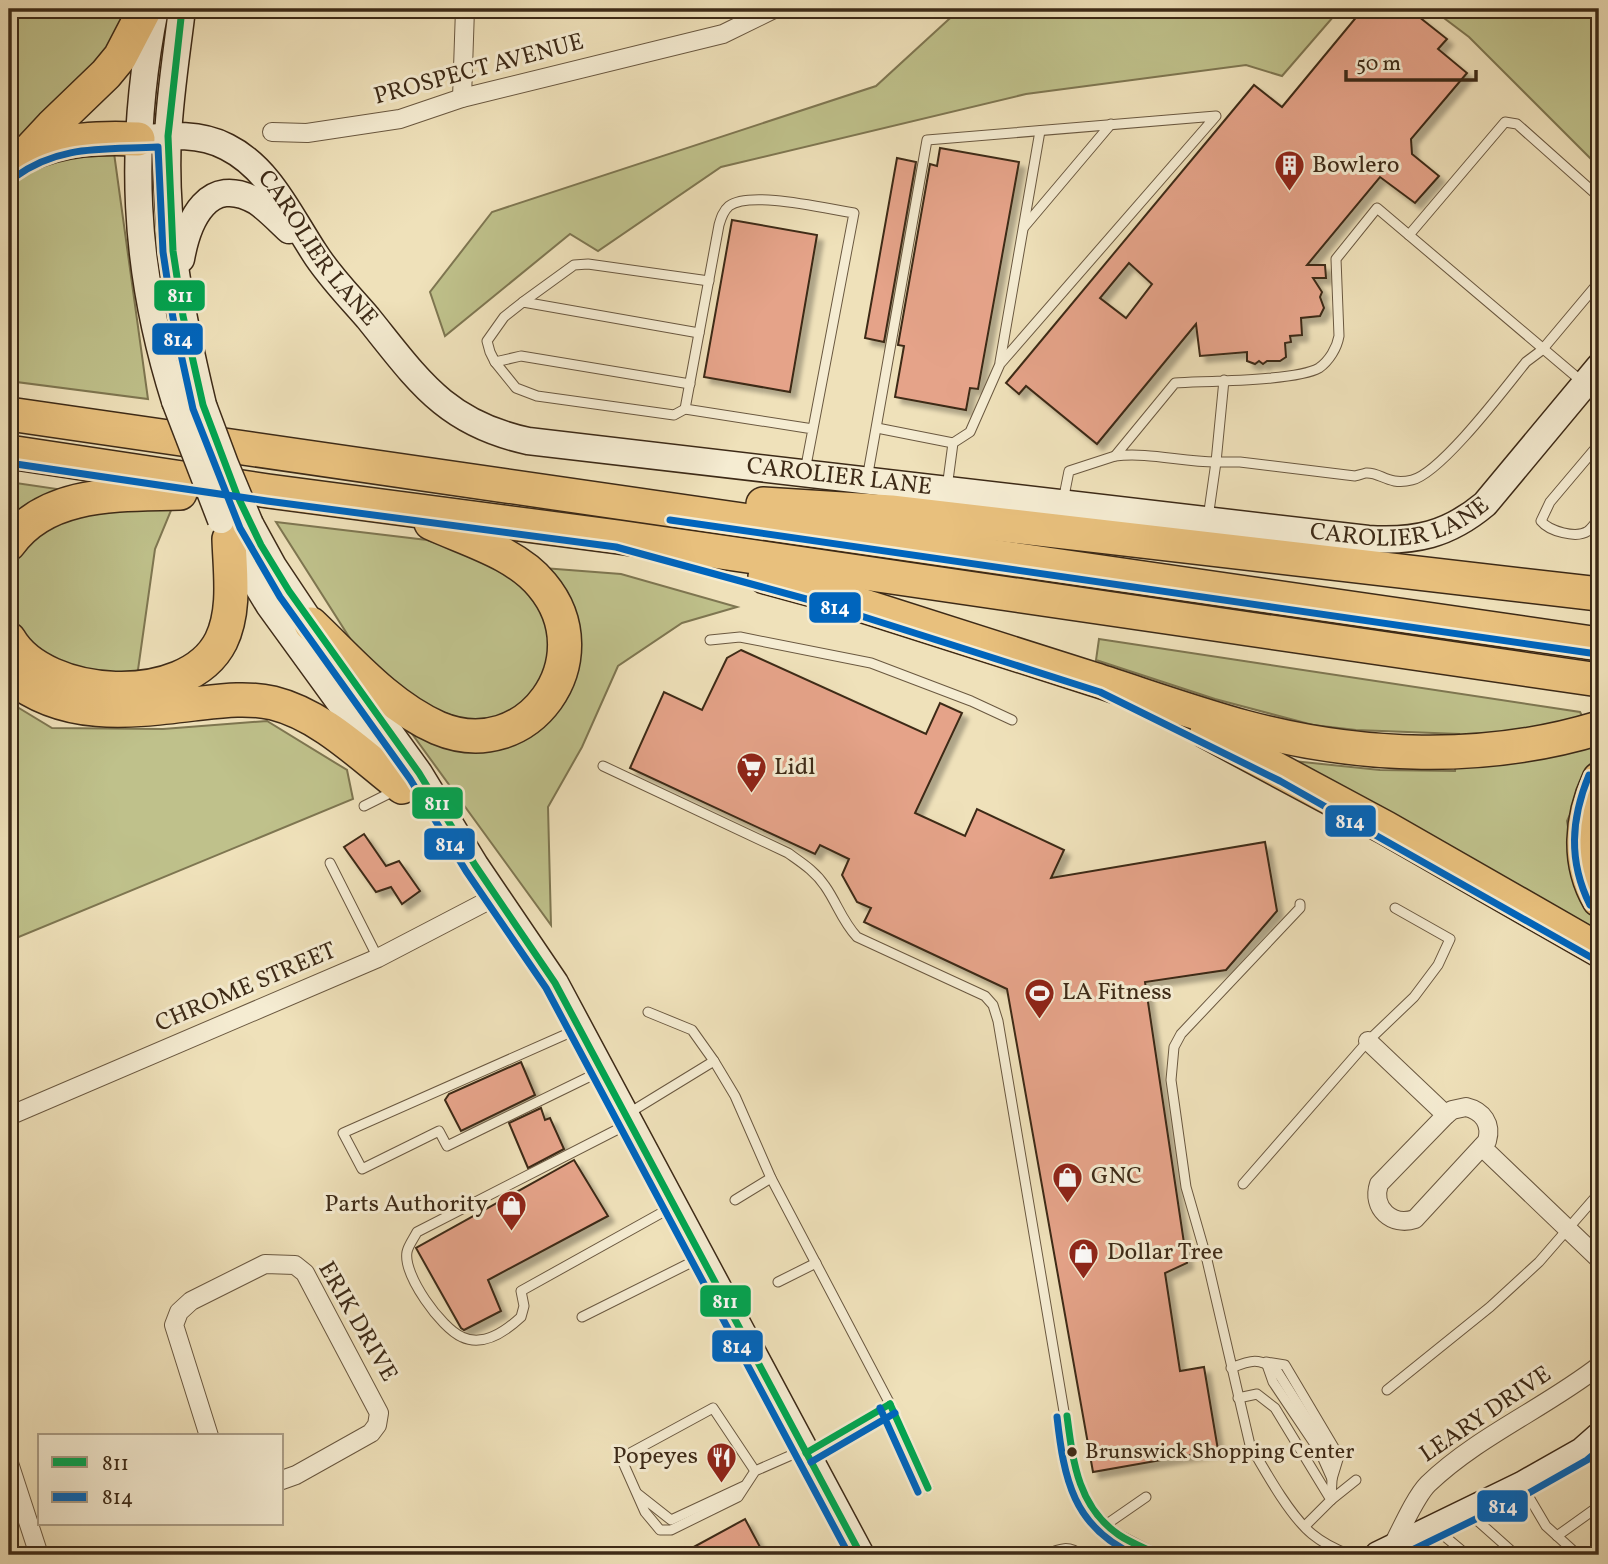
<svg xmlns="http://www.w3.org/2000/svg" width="1608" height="1564" viewBox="0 0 1608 1564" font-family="Vollkorn,serif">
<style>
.green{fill:#bfc18b;stroke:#7e7651;stroke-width:2}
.building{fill:#e5a389;stroke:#3d2a17;stroke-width:2;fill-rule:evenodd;filter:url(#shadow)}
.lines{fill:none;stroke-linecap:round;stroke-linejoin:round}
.lane-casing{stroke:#6a5840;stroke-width:11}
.street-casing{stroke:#6a5840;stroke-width:20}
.secondary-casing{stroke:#3d2a17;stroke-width:29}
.highway-casing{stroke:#3d2a17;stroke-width:36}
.lane{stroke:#f5ecd2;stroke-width:9}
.street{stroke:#f5ecd2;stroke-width:18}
.secondary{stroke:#f5ecd2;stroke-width:26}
.highway{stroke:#e8c07d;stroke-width:33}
.secondary-bridge-casing{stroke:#3d2a17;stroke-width:29;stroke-linecap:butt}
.secondary-bridge{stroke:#f5ecd2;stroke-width:26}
.bus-1-casing{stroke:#f5ecd2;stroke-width:12}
.bus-2-casing{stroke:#f5ecd2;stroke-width:12}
.bus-1{stroke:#00a651;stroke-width:7}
.bus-2{stroke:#0065bd;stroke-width:7}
.bus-dot{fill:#3d2a17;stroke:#f5ecd2;stroke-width:2.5}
.labels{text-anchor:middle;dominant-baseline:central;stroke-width:6;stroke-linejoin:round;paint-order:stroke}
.bus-label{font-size:22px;fill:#3d2a17;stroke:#f5ecd2;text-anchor:start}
.street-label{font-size:24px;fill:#3d2a17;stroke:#f5ecd2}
.poi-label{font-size:24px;fill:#3d2a17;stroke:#f5ecd2;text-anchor:start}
.line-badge{stroke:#f5ecd2;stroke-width:2.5}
.badge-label{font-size:19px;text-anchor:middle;font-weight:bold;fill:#fff}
</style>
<defs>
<filter id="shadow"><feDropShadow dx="6" dy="6" stdDeviation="2" flood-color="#0004"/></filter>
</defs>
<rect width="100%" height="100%" fill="#efe1ba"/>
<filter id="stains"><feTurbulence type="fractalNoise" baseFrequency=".00286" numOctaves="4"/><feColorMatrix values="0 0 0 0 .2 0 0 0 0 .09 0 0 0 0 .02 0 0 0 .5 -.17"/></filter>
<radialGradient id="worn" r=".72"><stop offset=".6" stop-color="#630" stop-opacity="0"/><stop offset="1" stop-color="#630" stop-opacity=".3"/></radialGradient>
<g class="green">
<path d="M9 9H131L115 44 9 154Z"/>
<path d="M960 9H1340L1282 76 1246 65 1026 94 721 167 598 251 570 234 445 336 430 292 492 212 876 86Z"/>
<path d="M1432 9H1599V167L1469 37Z"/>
<path d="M68 151 114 153 148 399 9 381V185L20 175Z"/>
<path d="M9 482 64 490 9 526Z"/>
<path d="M108 507 172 508 155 549 137 677 81 675 37 654 11 617 9 576 22 543 56 519Z"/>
<path d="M276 522 427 540 499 565 542 601 554 651 537 693 513 716 472 723 410 700 358 651Z"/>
<path d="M543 568 621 574 737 607 682 623 618 666 582 747 548 807 551 925 402 720 471 752 530 737 576 677 572 608Z"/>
<path d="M1099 639 1580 712 1599 746V754L1567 821 1579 894 1599 926V942L1293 761 1380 770 1455 771 1459 734 1356 730 1313 725 1215 699 1096 660Z"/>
<path d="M9 702 52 728 163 729 267 721 347 770 353 799 9 941Z"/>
</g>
<g class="building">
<path d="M1363 9H1409L1447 39 1438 49 1467 73 1411 139 1412 154 1439 176 1415 203 1380 177 1307 265H1325L1326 278H1313L1322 292 1320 297 1324 308 1320 316 1301 318 1302 335 1290 336 1291 342 1285 343 1286 357 1280 361H1267L1263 364 1259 361 1255 364 1247 361V352L1200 356 1196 324 1097 444 1026 386 1019 394 1006 383 1254 85 1282 107ZM1129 263 1152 284 1126 318 1100 298Z"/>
<path d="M940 148 1019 162 978 389 970 388 966 410 895 397 904 346 898 345 930 164 937 166Z"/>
<path d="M897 158 916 162 884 342 865 338Z"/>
<path d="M732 220 817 235 790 392 704 377Z"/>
<path d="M741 650 926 734 940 703 962 713 915 813 965 836 977 809 1064 850 1051 878 1265 842 1277 911 1226 970 1145 982 1187 1263 1165 1273 1180 1371 1204 1367 1218 1450 1093 1472 1007 989 864 922 871 908 857 902 842 875 849 859 820 845 815 854 630 768 664 692 702 710 727 658Z"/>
<path d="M364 834 386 866 399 861 420 891 402 904 391 887 376 892 344 847Z"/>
<path d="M521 1062 535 1095 461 1131 445 1100 449 1094Z"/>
<path d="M541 1108 545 1120 550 1118 564 1149 528 1168 509 1123Z"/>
<path d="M574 1160 608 1216 488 1280 501 1311 464 1330 461 1328 416 1248Z"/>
<path d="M745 1519 760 1547 745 1555H679Z"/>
</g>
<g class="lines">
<defs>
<g id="lane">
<path d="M1024 227 1111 124"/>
<path d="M1409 235 1505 122 1517 124 1599 197"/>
<path d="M523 302 574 265 588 264 709 281"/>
<path d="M495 362 516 388 537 396 674 415 685 409"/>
<path d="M1000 362 1040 131"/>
<path d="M1224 380 1216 462C1182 462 1149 452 1115 456L1175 383C1206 381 1297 381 1319 368 1329 361 1337 348 1339 336L1336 259 1377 208 1599 396"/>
<path d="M690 384 521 356 495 362 490 352 487 341 504 317 523 302 699 333"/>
<path d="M877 428 953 443"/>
<path d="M1599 444 1550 502 1541 521C1549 531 1576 539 1588 531 1592 528 1596 522 1599 518"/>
<path d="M805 471 854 213C827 209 750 190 729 206 723 211 721 218 719 225L685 409 813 429"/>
<path d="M867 479 927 140 1216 116 1000 364 970 432 953 443 947 488"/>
<path d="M1063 501 1069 471 1115 456"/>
<path d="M1208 518 1216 462H1240L1355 476C1359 475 1362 474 1366 473 1381 472 1388 486 1412 480 1441 473 1505 388 1526 362L1542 350 1599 282"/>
<path d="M710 640 740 637 871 663 971 701 1012 720"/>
<path d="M603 766 788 853C802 863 815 871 825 886 837 903 842 921 857 937L985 996 993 1005 998 1021 1072 1459 1080 1493 1095 1513 1115 1533 1158 1555"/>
<path d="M364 806 394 791"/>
<path d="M330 863 378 958"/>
<path d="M1300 904V908L1181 1034 1174 1047 1171 1080 1186 1187 1207 1260 1250 1445C1265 1471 1290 1516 1312 1534 1324 1544 1337 1550 1350 1555"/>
<path d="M648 1012 692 1030 714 1061 735 1096 771 1178 890 1404 928 1488"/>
<path d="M578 1029 343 1133 362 1169 439 1131 447 1146 601 1071"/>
<path d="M629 1113 714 1061"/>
<path d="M628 1124 417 1232C414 1238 408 1246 407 1252 403 1275 441 1328 462 1337 483 1347 506 1331 521 1317L524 1306 521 1291 672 1207"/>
<path d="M1243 1184 1368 1041 1414 997 1438 965 1450 939 1395 908"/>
<path d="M735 1200 771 1178"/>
<path d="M778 1282 816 1263"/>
<path d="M582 1317 700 1258"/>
<path d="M1266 1362 1285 1365 1339 1456 1332 1479 1320 1452 1273 1382Z"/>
<path d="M1231 1368C1251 1360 1259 1357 1277 1371L1333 1460 1331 1500"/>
<path d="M1387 1390 1490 1307 1539 1262 1599 1193"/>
<path d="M1238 1398 1257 1394 1275 1408 1331 1500 1305 1526"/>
<path d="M810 1451 890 1404"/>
<path d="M755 1471 713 1408 621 1458 645 1512 660 1530H671L738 1497 755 1471 803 1450"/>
<path d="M1523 1487 1546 1526 1578 1555"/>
<path d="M638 1494 671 1520 744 1486"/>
<path d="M1331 1500 1356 1480"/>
<path d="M1470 1514 1516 1555"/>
<path d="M1107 1524 1146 1497"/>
<path d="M1436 1529 1467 1555"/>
<path d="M1557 1536 1599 1506"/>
<path d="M1046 1555C1059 1548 1070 1545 1081 1555"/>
</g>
<g id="street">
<path d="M462 98 465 9"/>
<path d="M272 132 307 133 400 119 462 98 723 34 774 9"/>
<path d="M1368 1041 1446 1115"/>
<path d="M1466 1107C1483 1111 1492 1124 1487 1141L1415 1219C1392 1227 1371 1208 1379 1184L1446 1115 1452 1110Z"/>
<path d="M9 1116 378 958 497 896"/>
<path d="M1482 1147 1599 1259"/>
<path d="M209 1436 174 1325 179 1312 191 1301 265 1264 295 1265 305 1273 379 1413 377 1425 371 1433 296 1475 282 1480"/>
<path d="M9 1463 39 1555"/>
<path d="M1391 1549C1400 1532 1415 1497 1428 1484 1478 1436 1545 1408 1599 1366"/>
</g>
<g id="secondary">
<path d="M155 9C128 145 133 269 175 401"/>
<path d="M182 9C177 51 170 94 168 136 163 227 182 317 203 405"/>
<path id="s1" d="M138 139C168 136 198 132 227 147 269 168 289 214 314 252 329 276 350 297 368 318 418 380 445 423 528 441L1368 539C1415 542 1448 535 1485 504L1599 367"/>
<path d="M181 259C188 220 208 174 256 201 268 209 279 221 289 230"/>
<path d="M250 524 273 566 323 641"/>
<path d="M230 541 269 605 383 762"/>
<path d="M346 672 419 773 475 865 555 983 861 1555"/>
<path d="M1378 1555 1522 1485 1582 1451 1599 1436"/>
</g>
<g id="highway">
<path d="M27 155C63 139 99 137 138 139"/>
<path d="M24 156 52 126 106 74 120 57 145 9"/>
<path d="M9 414 1599 644"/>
<path d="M9 452 268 491 618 537 1599 680"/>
<path d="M763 504 891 512 1599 594"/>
<path d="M9 544C47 490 122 495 180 493"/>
<path d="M765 577 820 592C911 621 1002 650 1093 679 1143 695 1193 713 1244 727 1359 758 1484 763 1599 728"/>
<path d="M311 624C350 661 388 706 438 728 528 766 604 659 542 585 516 553 468 540 431 523"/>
<path d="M9 639C44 700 187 709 221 641 236 610 230 572 229 539"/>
<path d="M9 675C63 720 128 712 193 704 220 701 246 697 273 703 322 715 363 757 402 787"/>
<path d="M1207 732 1386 828 1599 950"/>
<path d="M1599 779C1581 818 1577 862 1599 900"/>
</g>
</defs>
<use href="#lane" class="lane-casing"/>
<use href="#street" class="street-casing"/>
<use href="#secondary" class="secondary-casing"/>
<use href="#highway" class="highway-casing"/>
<use href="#lane" class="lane"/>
<use href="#street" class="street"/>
<use href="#secondary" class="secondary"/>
<use href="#highway" class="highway"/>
<defs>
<g id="secondary-bridge">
<path d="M175 401 221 520"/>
<path d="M203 405 225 464 250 524"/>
</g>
</defs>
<use href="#secondary-bridge" class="secondary-bridge-casing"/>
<use href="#secondary-bridge" class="secondary-bridge"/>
<defs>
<g id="bus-1">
<path d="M182 9 168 136 173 251 183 316 203 405 237 495 261 545 289 591 419 773 475 865 555 983 861 1555"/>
<path d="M890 1404 928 1488"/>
<path d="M1067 1416C1073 1462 1078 1507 1119 1535 1131 1543 1145 1548 1158 1555"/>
<path d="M806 1453 890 1404"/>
</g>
<g id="bus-2">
<path d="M15 177C60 144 105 150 158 147L163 252 173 318 193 409 240 528 280 597 410 779 466 871 546 988 849 1555"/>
<path d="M9 463 267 501 616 547 817 602 1100 692 1280 781 1594 959"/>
<path d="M670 520 1597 654"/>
<path d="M1589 775C1571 819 1568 861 1590 905"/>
<path d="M880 1408 918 1492"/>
<path d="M1057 1417C1064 1479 1073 1527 1135 1555"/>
<path d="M811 1462 895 1413"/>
<path d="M1402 1555 1527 1494 1587 1460 1599 1450"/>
</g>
</defs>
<use href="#bus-1" class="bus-1-casing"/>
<use href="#bus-2" class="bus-2-casing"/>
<use href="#bus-1" class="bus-1"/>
<use href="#bus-2" class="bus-2"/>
</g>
<defs>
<symbol id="building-pin" viewBox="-11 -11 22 30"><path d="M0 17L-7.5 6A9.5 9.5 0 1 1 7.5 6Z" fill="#8f2418" stroke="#f5ecd2"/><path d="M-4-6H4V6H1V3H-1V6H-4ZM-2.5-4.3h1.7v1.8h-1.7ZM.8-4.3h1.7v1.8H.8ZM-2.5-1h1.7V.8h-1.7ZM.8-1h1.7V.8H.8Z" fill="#fff"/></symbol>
<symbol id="supermarket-pin" viewBox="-11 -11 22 30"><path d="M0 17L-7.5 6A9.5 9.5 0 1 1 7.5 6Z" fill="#8f2418" stroke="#f5ecd2"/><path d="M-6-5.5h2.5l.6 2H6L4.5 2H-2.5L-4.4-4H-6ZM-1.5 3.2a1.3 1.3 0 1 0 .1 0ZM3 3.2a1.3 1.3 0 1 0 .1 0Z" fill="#fff"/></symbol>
<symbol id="stadium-pin" viewBox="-11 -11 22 30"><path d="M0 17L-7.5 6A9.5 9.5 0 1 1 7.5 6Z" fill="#8f2418" stroke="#f5ecd2"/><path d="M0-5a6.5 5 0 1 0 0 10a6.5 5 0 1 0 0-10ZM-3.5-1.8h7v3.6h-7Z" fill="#fff"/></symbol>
<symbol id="shop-pin" viewBox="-11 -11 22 30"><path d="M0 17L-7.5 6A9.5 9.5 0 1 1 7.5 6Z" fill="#8f2418" stroke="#f5ecd2"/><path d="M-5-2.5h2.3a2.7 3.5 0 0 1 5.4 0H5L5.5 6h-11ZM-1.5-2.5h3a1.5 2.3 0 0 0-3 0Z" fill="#fff"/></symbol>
<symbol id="restaurant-pin" viewBox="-11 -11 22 30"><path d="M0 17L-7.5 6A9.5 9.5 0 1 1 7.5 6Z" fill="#8f2418" stroke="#f5ecd2"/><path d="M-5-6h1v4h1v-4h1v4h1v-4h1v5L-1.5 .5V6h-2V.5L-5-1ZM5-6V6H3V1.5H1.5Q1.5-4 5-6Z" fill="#fff"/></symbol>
</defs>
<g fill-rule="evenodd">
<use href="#building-pin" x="1272" y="148" width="35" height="47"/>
<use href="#supermarket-pin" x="734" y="750" width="35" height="47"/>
<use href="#stadium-pin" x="1022" y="976" width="35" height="47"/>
<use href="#shop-pin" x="1050" y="1160" width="35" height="47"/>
<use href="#shop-pin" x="494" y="1188" width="35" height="47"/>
<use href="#shop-pin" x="1066" y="1236" width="35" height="47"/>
<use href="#restaurant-pin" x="704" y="1440" width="35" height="47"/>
</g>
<circle class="bus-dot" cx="1072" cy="1452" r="6"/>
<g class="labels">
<g class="bus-label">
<text x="1085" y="1452">Brunswick Shopping Center</text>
</g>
<g class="street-label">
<text transform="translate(479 70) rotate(-15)">PROSPECT AVENUE</text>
<text stroke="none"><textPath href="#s1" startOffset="228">CAROLIER LANE</textPath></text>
<text stroke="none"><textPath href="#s1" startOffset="835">CAROLIER LANE</textPath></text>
<text stroke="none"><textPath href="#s1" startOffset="1402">CAROLIER LANE</textPath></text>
<text transform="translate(246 988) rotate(-23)">CHROME STREET</text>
<text transform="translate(357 1322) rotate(60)">ERIK DRIVE</text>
<text transform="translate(1486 1415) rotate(-34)">LEARY DRIVE</text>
</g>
<g class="poi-label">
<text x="1312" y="166">Bowlero</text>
<text x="774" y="768">Lidl</text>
<text x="1062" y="993">LA Fitness</text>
<text x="1091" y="1177">GNC</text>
<text x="488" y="1205" text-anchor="end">Parts Authority</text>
<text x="1107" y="1253">Dollar Tree</text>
<text x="698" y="1457" text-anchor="end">Popeyes</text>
</g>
</g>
<g class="line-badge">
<rect x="153" y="279" width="53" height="33" rx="7" fill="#00a651"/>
<rect x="151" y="322" width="53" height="34" rx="7" fill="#0065bd"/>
<rect x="808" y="591" width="54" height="33" rx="7" fill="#0065bd"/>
<rect x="411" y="786" width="53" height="34" rx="7" fill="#00a651"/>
<rect x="1324" y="804" width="53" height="34" rx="7" fill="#0065bd"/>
<rect x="423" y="827" width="53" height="34" rx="7" fill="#0065bd"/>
<rect x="699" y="1284" width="53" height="34" rx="7" fill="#00a651"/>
<rect x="711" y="1329" width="53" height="34" rx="7" fill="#0065bd"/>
<rect x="1476" y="1489" width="53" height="34" rx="7" fill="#0065bd"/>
</g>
<g class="badge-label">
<text x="180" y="302">811</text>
<text x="178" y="346">814</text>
<text x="835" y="614">814</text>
<text x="437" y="810">811</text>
<text x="1350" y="828">814</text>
<text x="450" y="851">814</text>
<text x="725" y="1308">811</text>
<text x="737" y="1353">814</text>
<text x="1503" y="1513">814</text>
</g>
<rect width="1608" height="1564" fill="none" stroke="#efe1ba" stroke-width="35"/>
<rect x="10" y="10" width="1587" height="1543" fill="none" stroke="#3d2a17" stroke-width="3.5"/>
<rect x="18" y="18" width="1573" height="1529" fill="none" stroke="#3d2a17" stroke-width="2"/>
<rect x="38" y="1434" width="245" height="91" fill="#f5ecd2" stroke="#ab9e87" stroke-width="2"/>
<rect x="52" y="1457" width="35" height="10" fill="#00a651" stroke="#ab9e87" stroke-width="2"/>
<text x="102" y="1470" font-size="21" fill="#3d2a17">811</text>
<rect x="52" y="1492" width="35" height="10" fill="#0065bd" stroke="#ab9e87" stroke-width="2"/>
<text x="102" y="1504" font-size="21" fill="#3d2a17">814</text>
<path d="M1346 70v10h130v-10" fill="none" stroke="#3d2a17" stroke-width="3.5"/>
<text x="1356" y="70" font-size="21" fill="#3d2a17" stroke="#f5ecd2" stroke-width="5" paint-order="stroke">50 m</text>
<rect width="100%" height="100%" filter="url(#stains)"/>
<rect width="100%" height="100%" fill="url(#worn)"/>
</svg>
